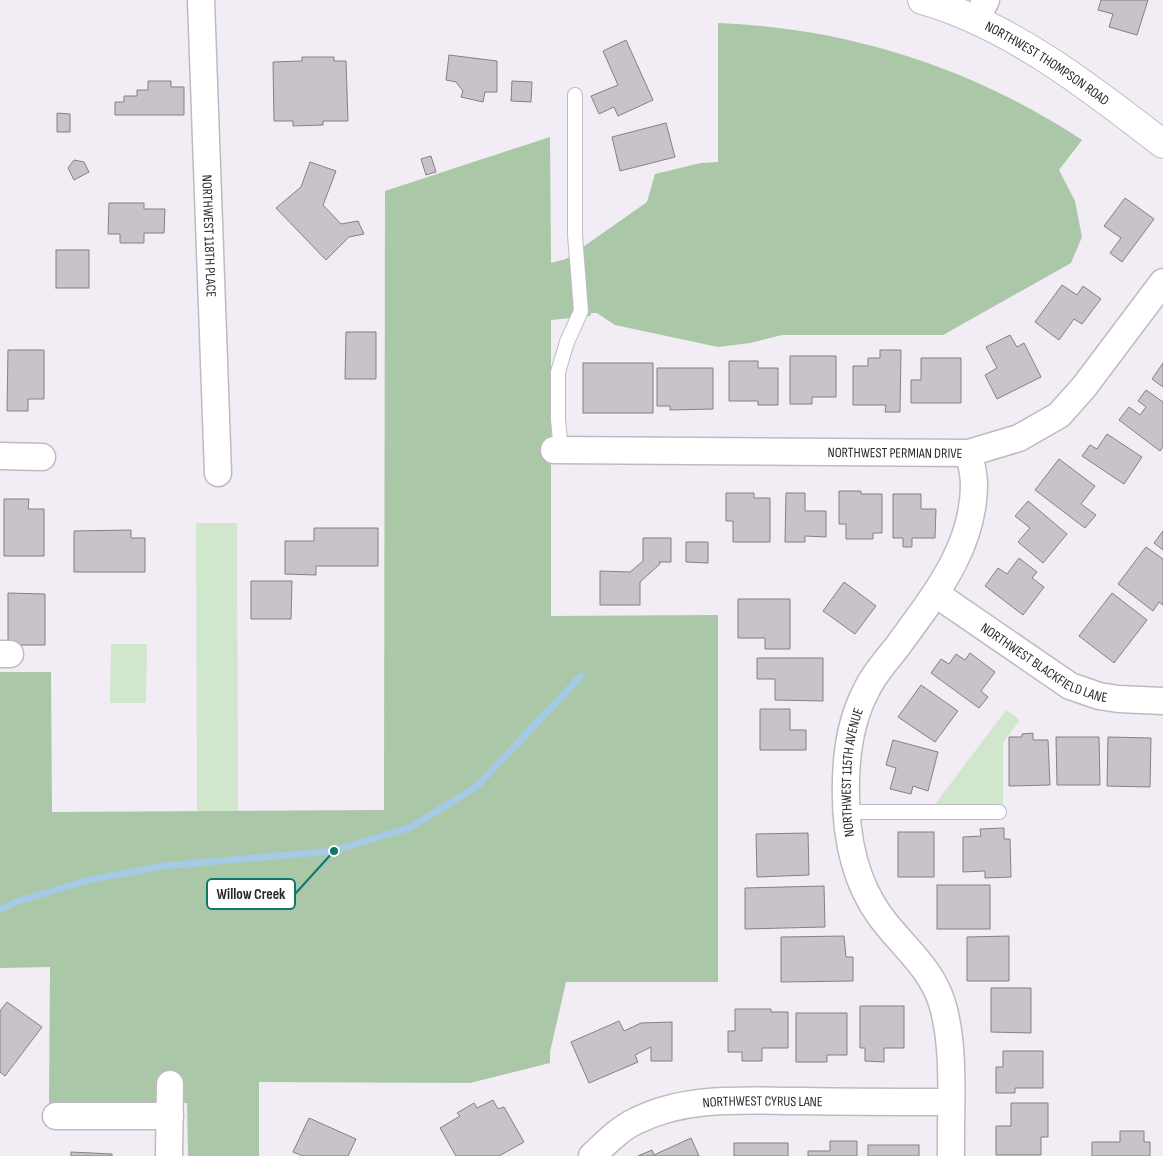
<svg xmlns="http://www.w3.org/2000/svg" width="1163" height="1156" viewBox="0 0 1163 1156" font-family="'Sofia Sans Condensed',sans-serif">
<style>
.green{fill:#d0e7ce}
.forest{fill:#aac7a8}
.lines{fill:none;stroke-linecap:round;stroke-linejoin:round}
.stream{stroke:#a5cae3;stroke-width:7}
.building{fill:#c8c3ca;stroke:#857f86}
.service-casing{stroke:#bfbac1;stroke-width:16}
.minor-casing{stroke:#bfbac1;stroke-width:29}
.tertiary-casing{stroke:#bfbac1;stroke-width:30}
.service{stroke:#fff;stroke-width:14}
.minor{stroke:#fff;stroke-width:26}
.tertiary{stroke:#fff;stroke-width:28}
.labels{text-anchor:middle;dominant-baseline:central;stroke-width:4;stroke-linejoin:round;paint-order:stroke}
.street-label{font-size:14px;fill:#2c292c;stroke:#fff}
.leader{fill:none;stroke:#0f766e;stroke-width:2}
.callout-dot{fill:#0f766e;stroke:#fff;stroke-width:2}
.callout{fill:#fff;stroke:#0f766e;stroke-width:2}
.callout-label{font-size:15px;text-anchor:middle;font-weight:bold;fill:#2c292c}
</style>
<rect width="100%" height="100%" fill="#f2ecf4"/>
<g class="green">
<path d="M196 523H237L238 811H197Z"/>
<path d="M111 644H147L146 703H110Z"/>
<path d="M1006 710 1020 720 1003 743V807H933Z"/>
</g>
<path class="forest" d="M718 23C848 28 973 68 1082 140L1059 170 1075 201 1082 237 1071 263 943 335H782L750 343 718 347 615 325 597 313H591L590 316 551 320V616L718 615V982H566L550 1052V1063L470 1083 259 1082V1156H188L187 1103H49L50 967 0 968V672H51L52 812 384 810 385 191 550 137 551 263 566 259 647 202 655 174 701 163 718 162Z"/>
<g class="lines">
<path class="stream" d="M0 910 15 902 89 880 163 866 334 851 411 827 476 787 581 676"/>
</g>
<g class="building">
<path d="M1101 0H1148L1137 35 1109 27 1113 14 1098 10Z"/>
<path d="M626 40 653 100 618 116 614 107 599 114 591 96 618 85 603 51Z"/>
<path d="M449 55 497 61V92H485L483 102 461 97 463 91 456 82 446 80Z"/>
<path d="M302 57H334V61H346L348 121H323V125L293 126V121H274L273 62 302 61Z"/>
<path d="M148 81H171V87H184V115H115V102H124V96H137V90H148Z"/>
<path d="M512 81 532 82 531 102 511 101Z"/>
<path d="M57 113 70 114V132H57Z"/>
<path d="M666 123 675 157 620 171 612 137Z"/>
<path d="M431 156 436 172 426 175 421 159Z"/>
<path d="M74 160 84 162 89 172 74 180 68 168Z"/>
<path d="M310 162 336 171 323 205 341 224 358 221 364 234 349 237 326 260 276 208 301 187Z"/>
<path d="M1125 198 1154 219 1122 262 1110 253 1121 238 1104 226Z"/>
<path d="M109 203H144V209H165L164 233H144V243H120V234H108Z"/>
<rect x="56" y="250" width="33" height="38"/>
<path d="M1062 285 1077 295 1083 286 1101 299 1082 324 1074 319 1059 340 1035 322Z"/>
<path d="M346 332H376V379H345Z"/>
<path d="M1010 335 1017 347 1024 343 1041 377 997 399 985 375 997 368 986 347Z"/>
<path d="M8 350H44V399H28V411H7Z"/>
<path d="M880 350H901L900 412H885L886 405H853V366H868V358H880Z"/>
<path d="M790 356H836V397H812V404H790Z"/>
<path d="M921 358H961V403H911V380H921Z"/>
<path d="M729 361H758V368H778V405H758V401H729Z"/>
<rect x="583" y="363" width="70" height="50"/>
<path d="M1163 363V387L1152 379Z"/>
<path d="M657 368H713V409L670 410V406H657Z"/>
<path d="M1146 390 1163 402V447L1160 451 1119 420 1129 407 1140 415 1146 407 1138 401Z"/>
<path d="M1107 434 1142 457 1124 484 1082 456 1090 445 1097 449Z"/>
<path d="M1059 459 1095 486 1081 504 1096 515 1085 528 1035 490Z"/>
<path d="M839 491H861V494H882V533H873V539H846V524H839Z"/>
<path d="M726 493H754V498H770V542H733V521H726Z"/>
<path d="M786 493H805V511H826V537L805 536V542H785Z"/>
<path d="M893 494H921V509H936L935 538H912V547H903V538H893Z"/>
<path d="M4 499H29L28 509H44V556H4Z"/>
<path d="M1028 501 1067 534 1043 563 1018 542 1030 528 1015 516Z"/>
<path d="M314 528H378V566H316V575L285 574V541H314Z"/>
<path d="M131 530V538H145V572H74V531Z"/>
<path d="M1163 531V550L1154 543Z"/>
<path d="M643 538H671V562H659L660 564 640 582V605H600V571L630 572 643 561Z"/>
<path d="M686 542H708V563L686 562Z"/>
<path d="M1146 547 1163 559V605L1159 602 1153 611 1118 584Z"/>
<path d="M1019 558 1037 572 1032 578 1044 587 1023 615 985 586 998 568 1007 574Z"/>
<path d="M251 581H292L291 619H251Z"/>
<path d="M844 582 876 606 855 634 823 611Z"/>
<path d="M8 593 45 594V645H8Z"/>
<path d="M1112 593 1147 620 1114 663 1079 636Z"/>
<path d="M738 599H790V649H765V638H738Z"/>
<path d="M970 653 995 672 981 691 988 697 979 708 931 673 941 659 949 664 956 654 965 660Z"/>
<path d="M757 658H823V701L775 700V679H757Z"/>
<path d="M921 685 958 711 935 742 898 717Z"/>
<path d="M760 709H790V730H806V750H760Z"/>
<path d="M1033 733V740H1048L1050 785 1009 786V737H1022V734Z"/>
<path d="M1056 737H1099L1100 785H1057Z"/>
<path d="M1108 737 1151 738 1150 787 1107 786Z"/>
<path d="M893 740 938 752 928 791 913 786 911 794 890 789 896 768 886 765Z"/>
<path d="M1004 828V839H1010L1011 877 985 878V871L963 872V837L981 836 980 829Z"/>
<rect x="898" y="832" width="36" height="45"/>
<path d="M808 833 809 875 757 877 756 834Z"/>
<rect x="937" y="885" width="53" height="44"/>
<path d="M824 886 825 927 745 929V888Z"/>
<path d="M844 936 846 957H853V981L781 982V937Z"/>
<path d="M1009 936V981H967V937Z"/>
<path d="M991 988H1031V1033L991 1032Z"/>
<path d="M7 1002 42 1027 5 1076 0 1072V1011Z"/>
<path d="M860 1006H904V1048H884V1062L865 1061V1048H860Z"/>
<path d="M735 1009H771V1012H788V1048H762V1061H742V1052H728V1031H735Z"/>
<path d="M796 1013H847V1055H827V1062H796Z"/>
<path d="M619 1021 624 1031 641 1023 672 1022V1061H651V1047L635 1055 638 1062 589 1083 571 1042Z"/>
<path d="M1003 1051H1043V1088H1015V1093H996V1067H1003Z"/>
<path d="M493 1100 498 1109 504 1107 524 1142 499 1156H456L440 1128 460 1116 457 1113 474 1103 477 1108Z"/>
<path d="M1011 1103H1048V1137H1041V1155H996V1126H1011Z"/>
<path d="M309 1118 356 1139 348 1156H303L293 1152Z"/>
<path d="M1120 1131H1144V1142H1150V1156H1092V1142H1120Z"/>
<path d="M691 1138 699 1156H638L652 1150 654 1155Z"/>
<path d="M830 1141H857V1156H808V1151H830Z"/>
<rect x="734" y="1143" width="54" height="13"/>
<rect x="868" y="1145" width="51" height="11"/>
<path d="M71 1152 112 1154V1156H71Z"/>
</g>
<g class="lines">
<defs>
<g id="service">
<path d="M561 451 558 420V372L567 342 581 311 575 235V95"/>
<path d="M847 812H999"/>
</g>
<g id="minor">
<path id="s1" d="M201 0 218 473"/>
<path d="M976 20 986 0"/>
<path id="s2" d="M554 450 969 453 1019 438 1059 415 1084 387 1163 282"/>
<path d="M0 456 42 457"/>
<path id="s3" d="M936 594 1070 686 1099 696 1118 699 1163 701"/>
<path d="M0 654H10"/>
<path d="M56 1116H170"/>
<path d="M169 1156 170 1084"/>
<path id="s4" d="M592 1156C606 1143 619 1129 636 1121 687 1095 747 1101 802 1101 851 1102 901 1102 950 1102"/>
<path id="s5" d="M951 1156C950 1109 956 1048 942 1003 931 967 901 945 880 916 848 872 843 813 847 761 849 738 855 712 866 691 873 675 886 661 897 647 933 597 974 549 974 484 974 474 971 463 969 453"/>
</g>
<g id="tertiary">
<path id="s6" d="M922 0C1009 24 1092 89 1163 144"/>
</g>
</defs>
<use href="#service" class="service-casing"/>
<use href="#minor" class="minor-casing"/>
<use href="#tertiary" class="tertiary-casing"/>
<use href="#service" class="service"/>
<use href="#minor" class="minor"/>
<use href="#tertiary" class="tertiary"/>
</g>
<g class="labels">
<g class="street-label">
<text stroke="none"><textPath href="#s6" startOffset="141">NORTHWEST THOMPSON ROAD</textPath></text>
<text stroke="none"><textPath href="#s1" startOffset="236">NORTHWEST 118TH PLACE</textPath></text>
<text stroke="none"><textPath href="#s2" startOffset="341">NORTHWEST PERMIAN DRIVE</textPath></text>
<text stroke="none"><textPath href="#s3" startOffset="129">NORTHWEST BLACKFIELD LANE</textPath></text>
<text stroke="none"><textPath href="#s5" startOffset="412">NORTHWEST 115TH AVENUE</textPath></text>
<text stroke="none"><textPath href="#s4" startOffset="186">NORTHWEST CYRUS LANE</textPath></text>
</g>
</g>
<path class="leader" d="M334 851L295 894"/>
<circle class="callout-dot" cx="334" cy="851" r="5"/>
<rect class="callout" x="207" y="879" width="88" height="30" rx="5"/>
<g class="callout-label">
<text x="251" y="899">Willow Creek</text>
</g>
</svg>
